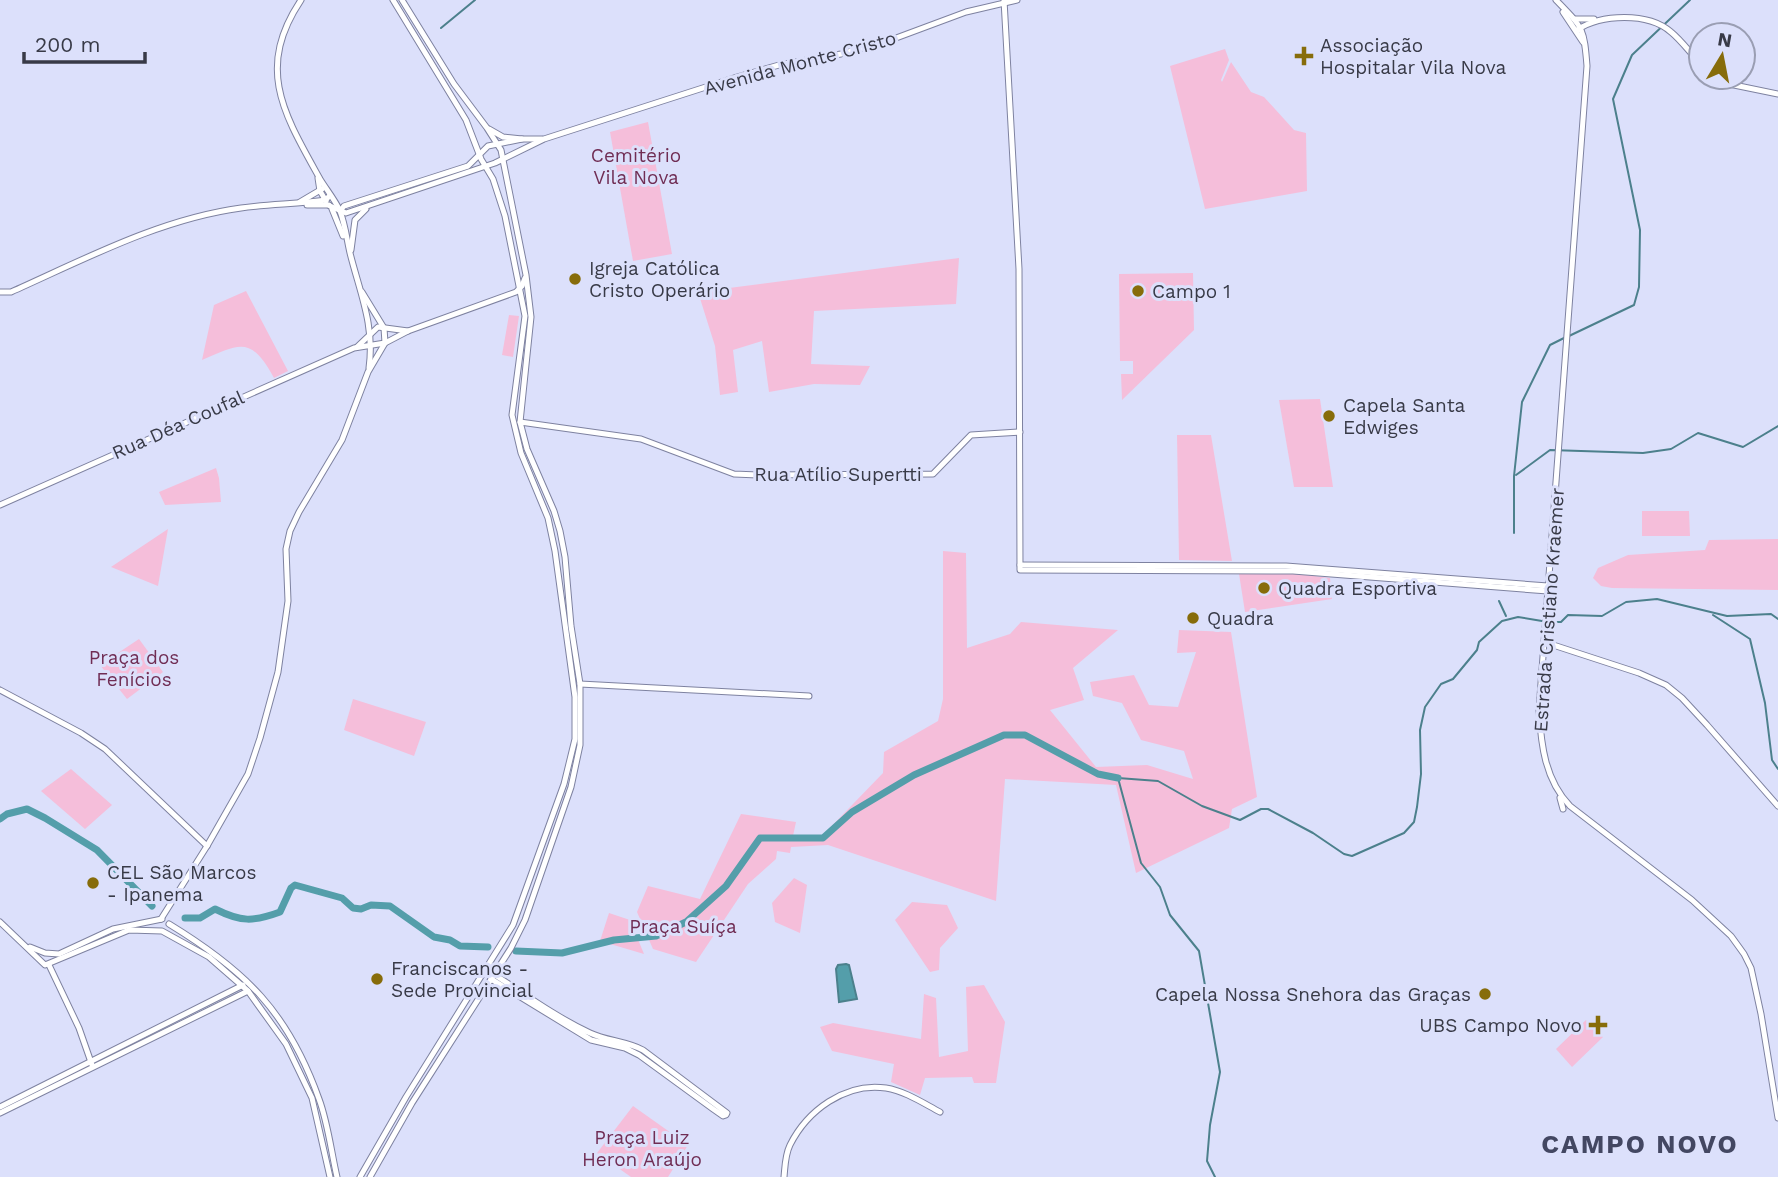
<svg xmlns="http://www.w3.org/2000/svg" width="1778" height="1177" viewBox="0 0 1778 1177" font-family="'Work Sans',sans-serif">
<style>
.green{fill:#f5beda}
.water{fill:#549eaa;stroke:#4c808c;stroke-width:2}
.lines{fill:none;stroke-linecap:round;stroke-linejoin:round}
.stream{stroke:#4c808c;stroke-width:2}
.river{stroke:#549eaa;stroke-width:7}
.secondary-casing{stroke:#7e82a0;stroke-width:7}
.primary-casing{stroke:#7e82a0;stroke-width:7}
.secondary{stroke:#fff;stroke-width:5}
.primary{stroke:#fff;stroke-width:5}
.poi-dot{fill:#876c0a;stroke:#dce0fb;stroke-width:2.5}
.labels{text-anchor:middle;dominant-baseline:central;stroke-width:6;stroke-linejoin:round;paint-order:stroke}
.poi-label{font-size:19px;fill:#383a47;stroke:#dce0fb;text-anchor:start}
.street-label{font-size:19px;fill:#383a47;stroke:#dce0fb}
.park-label{font-size:19px;fill:#702d54;stroke:#dce0fb}
.district-label{font-size:26px;font-weight:bold;letter-spacing:2px;fill:#434762;stroke:#dce0fb}
</style>
<rect width="100%" height="100%" fill="#dce0fb"/>
<g class="green">
<path d="M1225 49 1229 60 1221 80 1222 82 1231 62 1251 92 1264 97 1294 130 1306 133 1307 191 1205 209 1170 66Z"/>
<path d="M648 122 672 254 633 261 610 132Z"/>
<path d="M959 258 956 304 814 311 811 364 870 366 860 385 814 384 769 392 762 341 733 350 738 392 720 395 715 346 698 292Z"/>
<path d="M1193 273 1194 330 1122 400 1121 374H1133V361H1120L1119 274Z"/>
<path d="M246 291 288 371 274 378C251 336 241 343 202 360L214 305Z"/>
<path d="M509 315 519 316 513 357 502 355Z"/>
<path d="M1320 399 1333 487H1294L1279 400Z"/>
<path d="M1177 435H1211L1232 561 1179 560Z"/>
<path d="M216 468 219 478 221 502 165 505 159 492Z"/>
<path d="M1642 511H1689L1690 536H1642Z"/>
<path d="M168 529 158 586 111 567Z"/>
<path d="M1778 539V590L1612 588 1601 586 1593 578 1598 568 1628 555 1705 550 1709 540Z"/>
<path d="M943 551 966 553 967 648 1010 634 1021 622 1118 630 1073 668 1084 700 1050 710 1096 767 1147 765 1193 779 1184 751 1141 740 1122 703 1093 696 1090 682 1134 675 1149 705 1178 707 1196 652 1177 653 1179 630 1231 632 1257 797 1232 809 1229 828 1136 873 1116 785 1005 779 996 901 828 845 791 847 790 853 777 851 776 859 748 884 696 962 653 949 637 912 648 886 700 899 741 814 796 822 793 836 823 835 883 773 884 752 938 721 943 699Z"/>
<path d="M1239 574H1300L1330 578 1332 599 1245 612Z"/>
<path d="M139 639 163 672 127 699 100 665Z"/>
<path d="M353 699 426 722 414 756 344 730Z"/>
<path d="M71 769 112 805 85 829 41 791Z"/>
<path d="M794 878 807 885 800 933 775 922 772 903Z"/>
<path d="M912 902 947 905 958 928 940 948 939 970 930 972 895 920Z"/>
<path d="M609 913 630 920 644 954 600 941Z"/>
<path d="M984 985 1005 1022 996 1083H974L972 1077 925 1078 920 1095 891 1082 894 1064 832 1051 820 1027 833 1023 921 1039 924 994 936 998 939 1057 968 1051 966 987Z"/>
<path d="M1586 1020 1603 1037 1572 1067 1556 1049Z"/>
<path d="M633 1106 688 1145 668 1177H631L597 1153Z"/>
</g>
<path class="water" d="M846 964 849 965 857 999 839 1002 836 969 838 965Z"/>
<g class="lines">
<g class="stream">
<path d="M441 28 475 0"/>
<path d="M1569 336 1634 305 1639 287 1640 230 1613 99 1632 55 1690 0"/>
<path d="M1516 475 1550 450 1643 453 1671 449 1698 433 1743 447 1778 426"/>
<path d="M1514 533V476L1522 402 1550 345 1564 338"/>
<path d="M1499 601 1506 616"/>
<path d="M1713 615 1750 639 1765 703 1772 760 1778 769"/>
<path d="M1549 622H1561L1568 615 1602 616 1626 602 1657 599 1727 616 1771 614 1778 619"/>
<path d="M1215 1177 1207 1161 1210 1125 1220 1072 1199 951 1170 915 1160 887 1141 863 1118 778 1158 781 1202 806 1240 820 1261 809H1268L1313 833 1344 854 1352 856 1404 833 1414 822 1417 807 1421 774 1420 730 1425 707 1441 684 1453 679 1477 650 1479 642 1502 621 1518 617 1542 621"/>
</g>
<g class="river">
<path d="M0 819 7 814 27 809 45 818 97 850 152 906"/>
<path d="M185 918H200L215 909C241 922 253 922 280 912L291 888 295 885 342 898 353 908 361 909 371 905 390 906 434 937 450 940 460 946 488 947"/>
<path d="M516 951 562 953 614 940 656 936 686 922 726 886 760 838H823L852 812 914 775 1004 735H1025L1098 774 1118 778"/>
</g>
<defs>
<g id="secondary">
<path d="M301 0C255 69 284 114 320 179 326 189 335 200 340 211 345 224 347 240 350 253 360 293 375 326 369 368"/>
<path d="M1004 0 1019 269 1020 570 1293 571 1548 591"/>
<path d="M1556 0C1583 28 1584 27 1587 66L1539 710C1541 745 1545 780 1570 806L1692 900 1731 936 1744 954 1751 968 1761 1014 1778 1118"/>
<path d="M1563 12 1583 42"/>
<path d="M1574 19H1594"/>
<path d="M1577 30C1601 14 1648 12 1671 32 1682 41 1691 54 1701 64"/>
<path d="M1717 77 1734 85 1778 94"/>
<path d="M318 178 320 191 326 201"/>
<path d="M300 202 322 189"/>
<path d="M307 205H329"/>
<path d="M330 206 346 213 370 205 495 163 544 139 737 77 779 65 841 54 888 41 966 12 1017 0"/>
<path d="M332 209 343 236"/>
<path d="M340 211 344 206 468 166 488 146 522 139H542"/>
<path d="M351 250 355 220 366 209"/>
<path d="M0 292H11C85 259 160 219 241 208 269 204 298 204 326 200L330 195"/>
<path d="M357 347 378 327 408 331"/>
<path d="M520 422 641 439 734 474 758 475 933 474 971 435 1020 432"/>
<path d="M0 505 354 348 385 343 408 331 516 292 522 286 525 278"/>
<path d="M1020 565 1286 566 1548 586"/>
<path d="M1544 642 1639 673 1666 685 1682 698 1707 725 1778 806"/>
<path d="M580 684 809 696"/>
<path d="M0 690 81 733 105 749 207 846"/>
<path d="M1560 798 1563 809"/>
<path d="M161 919 207 846 248 774 260 738 278 672 288 601 286 549 290 531 299 512 342 440 368 372 385 343 384 328 362 292"/>
<path d="M0 922 45 965 129 930 162 931 209 957 248 991 286 1044 312 1098 330 1177"/>
<path d="M169 924C246 971 288 1012 319 1099 328 1123 331 1151 337 1177"/>
<path d="M30 947 45 953 59 954 113 929 162 919"/>
<path d="M49 965 79 1028 92 1065"/>
<path d="M491 979 591 1040 625 1048 639 1055 713 1109 723 1116 726 1115 727 1113 643 1050C626 1041 607 1041 590 1033 556 1017 526 995 495 975"/>
<path d="M0 1107 243 985"/>
<path d="M0 1113 248 991"/>
<path d="M784 1177C785 1167 785 1155 790 1145 807 1111 845 1082 886 1088 905 1091 923 1103 940 1112"/>
</g>
<g id="primary">
<path d="M489 129 503 137 522 139"/>
<path d="M360 1177 406 1097 513 925 564 784 575 739V697L555 551 548 518 521 453 512 415 525 316 505 216 493 179 481 159 466 120 393 0"/>
<path d="M370 1177 412 1103 511 948 525 920 571 787 580 745V684L571 626 565 557 560 531 554 511 527 449 520 422 531 317 526 275 501 150 487 128 454 84 402 0"/>
</g>
</defs>
<use href="#secondary" class="secondary-casing"/>
<use href="#primary" class="primary-casing"/>
<use href="#secondary" class="secondary"/>
<use href="#primary" class="primary"/>
</g>
<g class="poi-dot">
<path d="M1300.5 45.5h7v7h7v7h-7v7h-7v-7h-7v-7h7z"/>
<circle cx="575" cy="279" r="7"/>
<circle cx="1138" cy="291" r="7"/>
<circle cx="1329" cy="416" r="7"/>
<circle cx="1264" cy="588" r="7"/>
<circle cx="1193" cy="618" r="7"/>
<circle cx="93" cy="883" r="7"/>
<circle cx="377" cy="979" r="7"/>
<circle cx="1485" cy="994" r="7"/>
<path d="M1594.5 1014.5h7v7h7v7h-7v7h-7v-7h-7v-7h7z"/>
</g>
<g class="labels">
<g class="poi-label">
<text x="1320" y="45">Associação<tspan x="1320" dy="22">Hospitalar Vila Nova</tspan></text>
<text x="589" y="268">Igreja Católica<tspan x="589" dy="22">Cristo Operário</tspan></text>
<text x="1152" y="291">Campo 1</text>
<text x="1343" y="405">Capela Santa<tspan x="1343" dy="22">Edwiges</tspan></text>
<text x="1278" y="588">Quadra Esportiva</text>
<text x="1207" y="618">Quadra</text>
<text x="107" y="872">CEL São Marcos<tspan x="107" dy="22">- Ipanema</tspan></text>
<text x="391" y="968">Franciscanos -<tspan x="391" dy="22">Sede Provincial</tspan></text>
<text x="1471" y="994" text-anchor="end">Capela Nossa Snehora das Graças</text>
<text x="1582" y="1025" text-anchor="end">UBS Campo Novo</text>
</g>
<g class="street-label">
<text transform="translate(800 63) rotate(-15)">Avenida Monte Cristo</text>
<text transform="translate(178 425) rotate(-24)">Rua Déa Coufal</text>
<text x="838" y="474">Rua Atílio Supertti</text>
<text transform="translate(1549 610) rotate(-86)">Estrada Cristiano Kraemer</text>
</g>
<g class="park-label">
<text x="636" y="155">Cemitério<tspan x="636" dy="22">Vila Nova</tspan></text>
<text x="134" y="657">Praça dos<tspan x="134" dy="22">Fenícios</tspan></text>
<text x="683" y="926">Praça Suíça</text>
<text x="642" y="1137">Praça Luiz<tspan x="642" dy="22">Heron Araújo</tspan></text>
</g>
<g class="district-label">
<text x="1640" y="1144">CAMPO NOVO</text>
</g>
</g>
<g transform="translate(1722 56) rotate(10)"><circle r="33" fill="#dce0fb" stroke="#9a9eb3" stroke-width="2"/>
<path d="M0-5L12 26L0 18L-12 26Z" fill="#876c0a"/>
<text y="-10" font-size="19" font-weight="bold" text-anchor="middle" fill="#383a47">N</text>
</g>
<path d="M24 52v10h121v-10" fill="none" stroke="#383a47" stroke-width="3.5"/>
<text x="35" y="52" font-size="21" fill="#383a47" stroke="#dce0fb" stroke-width="5" paint-order="stroke">200 m</text>
</svg>
